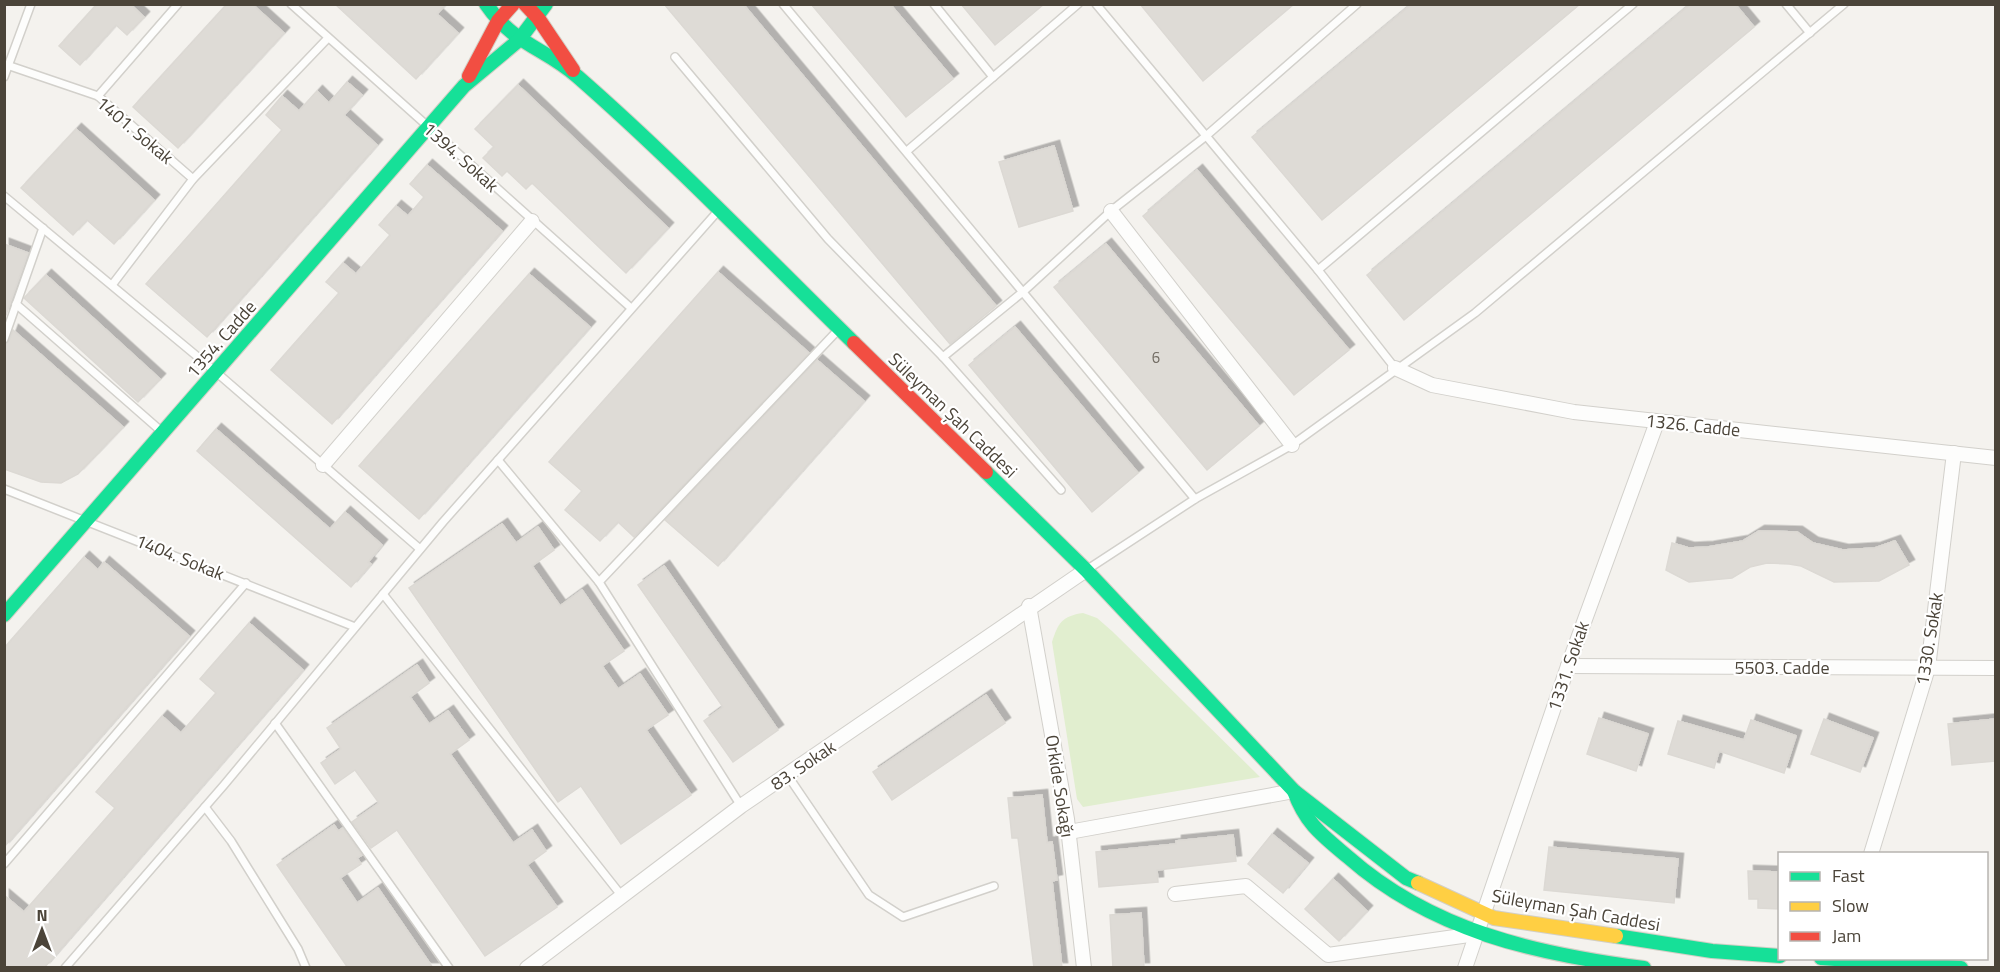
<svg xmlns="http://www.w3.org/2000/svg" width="2000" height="972" viewBox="0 0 2000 972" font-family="'Titillium Web',sans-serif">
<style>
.green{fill:#e1eecf}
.building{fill:#dedbd6;stroke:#dcd9d4;stroke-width:1.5;filter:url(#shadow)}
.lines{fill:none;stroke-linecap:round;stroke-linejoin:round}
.lane-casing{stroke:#d2d0cb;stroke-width:10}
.street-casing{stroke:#d2d0cb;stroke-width:16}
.fast-casing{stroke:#d3cfc5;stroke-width:16}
.slow-casing{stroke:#d3cfc5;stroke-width:16}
.jam-casing{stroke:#d3cfc5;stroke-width:16}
.lane{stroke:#fdfdfc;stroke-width:7}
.street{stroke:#fdfdfc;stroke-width:14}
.fast{stroke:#16e098;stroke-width:14}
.slow{stroke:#ffcf43;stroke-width:14}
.jam{stroke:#f24e42;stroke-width:14}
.labels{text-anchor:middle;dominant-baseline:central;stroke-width:4.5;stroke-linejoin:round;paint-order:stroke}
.number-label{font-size:15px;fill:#706a61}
.street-label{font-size:18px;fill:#4b4439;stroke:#fff}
</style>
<defs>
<filter id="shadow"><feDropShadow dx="5.5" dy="-5.5" stdDeviation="0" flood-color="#0004"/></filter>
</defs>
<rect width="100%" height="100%" fill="#f4f2ee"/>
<path class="green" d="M1083 613 1097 618 1113 632 1260 777 1083 807 1077 799 1052 642C1058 623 1062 616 1083 613Z"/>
<g class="building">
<path d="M97 4H130L144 17 127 35 116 25 80 65 59 46Z"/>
<path d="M227 4H252L284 33 178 148 133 107Z"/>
<path d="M335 4H446L437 14 458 33 416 79Z"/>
<path d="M664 4H743L996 306 950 344Z"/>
<path d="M811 4H890L953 79 906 117Z"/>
<path d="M961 4H1044L995 45Z"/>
<path d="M1140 4H1294L1203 81Z"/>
<path d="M1412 4H1580L1322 220 1252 137Z"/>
<path d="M1691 4H1735L1754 27 1404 320 1367 275Z"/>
<path d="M347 82 362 95 344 115 377 145 207 337 146 284 282 130 266 115 282 96 299 111 317 91 329 103Z"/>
<path d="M518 85 668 228 626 273 532 183 526 189 507 171 502 176 483 158 494 147 475 129Z"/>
<path d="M76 129 154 200 114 244 87 220 73 235 21 188Z"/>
<path d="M1054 146 1073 211 1019 227 999 162Z"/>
<path d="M427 165 502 231 332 424 271 370 339 293 326 282 343 263 356 274 390 235 379 225 396 206 408 216 424 197 410 184Z"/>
<path d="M1197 170 1349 350 1294 395 1143 216Z"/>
<path d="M4 244 28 253 6 315H4Z"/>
<path d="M1106 244 1259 426 1207 470 1054 287Z"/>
<path d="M718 272 809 353 634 537 618 522 600 541 565 510 582 491 549 462Z"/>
<path d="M529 274 590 327 419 519 359 466Z"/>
<path d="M46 275 160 379 138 402 24 298Z"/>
<path d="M1015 327 1138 473 1092 512 969 365Z"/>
<path d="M13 330 123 427 78 474 61 483 41 482 4 469V345L9 341Z"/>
<path d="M817 360 864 401 718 566 665 520Z"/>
<path d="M216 429 330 529 345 512 382 545 368 562 371 564 351 587 197 451Z"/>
<path d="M502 524 516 543 538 527 554 550 532 566 560 606 582 590 624 651 602 666 618 689 640 674 668 715 646 730 691 795 621 844 581 786 558 802 409 588Z"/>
<path d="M1759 531 1797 532 1813 543 1843 550 1875 548 1895 541 1909 565 1879 581 1834 582 1801 566 1789 564 1767 563 1750 567 1732 578 1689 582 1666 570 1672 543 1689 548 1708 547 1743 541Z"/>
<path d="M84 557 98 570 104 562 189 636 4 847V648Z"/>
<path d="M664 566 778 730 733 762 704 721 723 707 638 585Z"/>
<path d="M249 623 303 670 44 968H4V895L24 912 115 808 96 792 162 716 181 733 216 693 200 679Z"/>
<path d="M417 665 429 683 410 697 429 724 448 711 469 740 450 754 513 843 532 830 546 851 527 865 557 907 485 956 397 830 371 848 352 822 379 803 355 770 335 784 321 763 341 749 327 728Z"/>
<path d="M986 695 1005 723 892 800 873 772Z"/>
<path d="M1599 718 1648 734 1636 771 1587 754Z"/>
<path d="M1824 719 1873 738 1860 772 1811 754Z"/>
<path d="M1995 719V761L1952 765 1948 724Z"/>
<path d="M1751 720 1796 736 1784 773 1719 751 1714 768 1668 754 1678 721 1744 740Z"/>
<path d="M1042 795 1047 843 1052 842 1057 880 1052 881 1062 968H1034L1018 838H1012L1008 798Z"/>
<path d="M334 825 338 831 343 828 362 855 357 858 361 864 340 878 357 903 378 888 433 968H348L277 865Z"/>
<path d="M1272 834 1308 863 1283 893 1248 864Z"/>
<path d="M1233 835 1236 861 1157 870 1158 882 1099 887 1096 852 1176 844V841Z"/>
<path d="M1549 847 1678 859 1674 903 1544 890Z"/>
<path d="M1748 871 1779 872V909L1758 908V899H1749Z"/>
<path d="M1333 879 1367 911 1339 941 1305 909Z"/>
<path d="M1141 913 1144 968H1113L1110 915Z"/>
</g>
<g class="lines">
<defs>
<g id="lane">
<path d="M291 4 631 308"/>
<path d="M783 4 1195 499"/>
<path d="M934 4 993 77"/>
<path d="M1096 4 1318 270 1395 368"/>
<path d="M1786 4 1810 33"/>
<path d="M675 57 828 239 943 357 1061 490"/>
<path d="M4 64 98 96 193 179"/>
<path d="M4 77 31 4"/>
<path d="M98 96 178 4"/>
<path d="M907 151 1078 4"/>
<path d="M4 196 216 372 420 549"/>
<path d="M1318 270 1633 4"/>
<path d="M112 285 193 179 328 38"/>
<path d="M16 304 161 431"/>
<path d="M4 339 43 228"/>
<path d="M943 357 1024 291 1111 211 1206 136 1357 4"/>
<path d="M498 460 599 582 741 806"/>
<path d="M4 489 355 627"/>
<path d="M1088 569 1195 499 1292 445 1475 313 1844 4"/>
<path d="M599 582 839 329"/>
<path d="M383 594 621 895"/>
<path d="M275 723 449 968"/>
<path d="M788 776 869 895 903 917 994 886"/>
<path d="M205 807 231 841 298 949 306 968"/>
<path d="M4 864 246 583"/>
<path d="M65 968 224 785 443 522 718 211"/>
</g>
<g id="street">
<path d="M1111 211 1292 445"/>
<path d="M1395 368 1432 385 1574 412 1996 458"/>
<path d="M323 465 532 221"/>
<path d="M1029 606 1067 819 1084 968"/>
<path d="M1568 666 1996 668"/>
<path d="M1069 832 1294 791"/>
<path d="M1871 854 1928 668 1954 453"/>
<path d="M1175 894 1246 886 1328 955 1476 934"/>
<path d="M527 968 741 806 1086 570"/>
<path d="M1465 968 1568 666 1657 422"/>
</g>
<g id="fast">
<path d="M486 4C515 46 544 47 578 77 674 161 763 254 854 343"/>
<path d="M986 472 1086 570 1294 791 1406 878 1418 883"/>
<path d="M4 615 464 86 519 40 546 4"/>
<path d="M1294 791C1306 824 1322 835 1348 857 1432 931 1536 954 1644 968"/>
<path d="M1616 936 1712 951 1780 956"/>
<path d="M1821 958 1961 968"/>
</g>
<path id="slow" d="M1418 883 1494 918 1616 936"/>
<g id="jam">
<path d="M525 4 538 18 573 70"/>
<path d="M469 76 498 21 513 4"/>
<path d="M854 343 986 472"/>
</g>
</defs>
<use href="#lane" class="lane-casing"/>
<use href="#street" class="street-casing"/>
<use href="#fast" class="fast-casing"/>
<use href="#slow" class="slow-casing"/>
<use href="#jam" class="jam-casing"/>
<use href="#lane" class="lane"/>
<use href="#street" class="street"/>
<use href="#fast" class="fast"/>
<use href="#slow" class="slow"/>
<use href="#jam" class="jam"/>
</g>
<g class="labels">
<g class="number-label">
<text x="1156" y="357">6</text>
</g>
<g class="street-label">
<text transform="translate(135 130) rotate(40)">1401. Sokak</text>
<text transform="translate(461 157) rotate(42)">1394. Sokak</text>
<text transform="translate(221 339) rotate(-49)">1354. Cadde</text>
<text transform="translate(953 415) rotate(44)">Süleyman Şah Caddesi</text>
<text transform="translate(1693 425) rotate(6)">1326. Cadde</text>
<text transform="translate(180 557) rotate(22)">1404. Sokak</text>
<text transform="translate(1929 639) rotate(-81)">1330. Sokak</text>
<text transform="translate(1568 666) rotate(-71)">1331. Sokak</text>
<text x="1782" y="667">5503. Cadde</text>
<text transform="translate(803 765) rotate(-34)">83. Sokak</text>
<text transform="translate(1060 786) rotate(81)">Orkide Sokağı</text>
<text transform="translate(1576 910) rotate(10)">Süleyman Şah Caddesi</text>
</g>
</g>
<rect width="2000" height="972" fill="none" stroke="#4b4439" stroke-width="12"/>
<rect x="1778" y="852" width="210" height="108" fill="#ffffff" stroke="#b7b4b0" stroke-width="1.5"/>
<rect x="1790" y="872" width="30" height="9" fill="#16e098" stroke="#b7b4b0" stroke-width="1.5"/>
<text x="1832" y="882" font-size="18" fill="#4b4439">Fast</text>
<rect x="1790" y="902" width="30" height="9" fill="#ffcf43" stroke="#b7b4b0" stroke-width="1.5"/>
<text x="1832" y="912" font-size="18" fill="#4b4439">Slow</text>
<rect x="1790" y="932" width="30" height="9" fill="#f24e42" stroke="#b7b4b0" stroke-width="1.5"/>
<text x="1832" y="942" font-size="18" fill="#4b4439">Jam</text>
<g transform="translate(42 930)" stroke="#ffffff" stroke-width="4.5" paint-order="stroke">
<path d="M0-4.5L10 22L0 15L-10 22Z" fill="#4b4439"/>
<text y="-9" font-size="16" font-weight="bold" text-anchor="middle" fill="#4b4439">N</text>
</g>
</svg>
